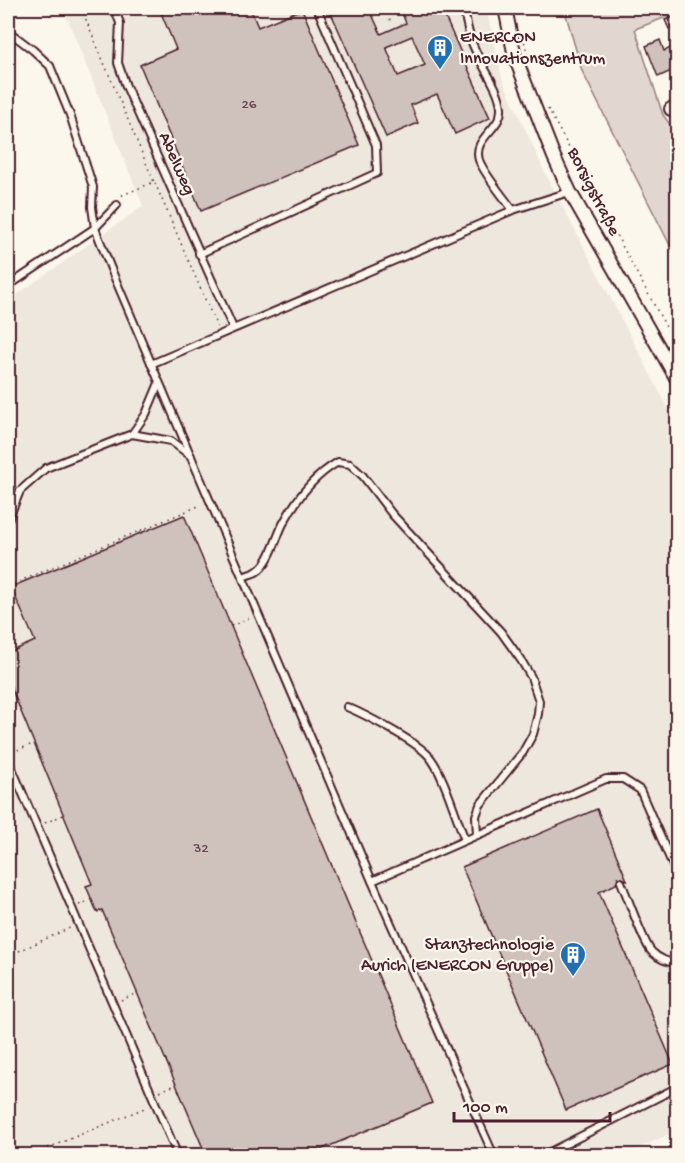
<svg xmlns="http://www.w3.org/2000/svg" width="685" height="1163" viewBox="0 0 685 1163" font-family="'Gochi Hand',sans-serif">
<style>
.built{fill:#eee7de}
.green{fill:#e2d7d0;stroke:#967b7e;stroke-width:1.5}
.building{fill:#cfc2bc;stroke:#4a1f2b;stroke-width:1.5;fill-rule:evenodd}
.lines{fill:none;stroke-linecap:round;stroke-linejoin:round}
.service-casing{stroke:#4a1f2b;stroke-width:10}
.minor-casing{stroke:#4a1f2b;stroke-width:16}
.path{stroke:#4a1f2b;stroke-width:1.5;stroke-dasharray:1.5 4.5;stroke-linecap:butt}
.service{stroke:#fbf7ec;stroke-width:6}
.minor{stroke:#fbf7ec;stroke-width:12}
.labels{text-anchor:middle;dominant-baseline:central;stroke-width:4.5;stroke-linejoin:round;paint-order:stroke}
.number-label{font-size:15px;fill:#6b484f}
.poi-label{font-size:18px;fill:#4a1f2b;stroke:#fbf7ec;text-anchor:start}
.street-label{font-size:18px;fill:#4a1f2b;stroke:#fbf7ec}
</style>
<rect width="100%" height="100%" fill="#fbf7ec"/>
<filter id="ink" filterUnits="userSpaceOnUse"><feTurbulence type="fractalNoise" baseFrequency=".0167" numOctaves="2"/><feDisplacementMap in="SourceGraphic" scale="12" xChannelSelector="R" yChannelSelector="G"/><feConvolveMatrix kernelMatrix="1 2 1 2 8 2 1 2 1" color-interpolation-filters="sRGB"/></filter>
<g filter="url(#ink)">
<path class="built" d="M63 8H486L502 78 545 173 677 425V1130L623 1156 8 1155V301L143 206Z"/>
<path class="green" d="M564 8H677V13L635 29 663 115 677 134V259L582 71Z"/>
<g class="building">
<path d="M159 8H250L258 27 302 9 359 145 201 211 140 65 176 49Z"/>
<path d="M344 8H369L381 34 406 23 400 8H441L490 118 455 134 437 94 411 105 418 123 386 137 331 13ZM412 36 425 65 398 76 386 47Z"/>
<path d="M678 15V26L669 29 665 20Z"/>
<path d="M660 40 664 51 678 45V68L658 77 646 46Z"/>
<path d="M184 515 432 1103 308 1155H206L102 910 97 912 86 886 92 884 8 680V653L35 641 11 587Z"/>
<path d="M597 809 627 880 618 877 616 884 599 892 673 1064 566 1110 462 867Z"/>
</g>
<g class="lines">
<defs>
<g id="service">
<path d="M114 8 120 23 118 63 126 86 233 328"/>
<path d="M464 8C466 23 469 38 476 52 484 70 499 88 501 107 503 129 472 137 479 160 483 172 504 198 513 210"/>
<path d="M8 31 33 50 50 66 70 115 93 187 92 207 95 228 111 269 372 881 494 1156"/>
<path d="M199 254 377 173 376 145 317 8"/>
<path d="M8 286 95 228 117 205"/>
<path d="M151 364 513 210 569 192"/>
<path d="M132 434 146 414 159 383"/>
<path d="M8 520 20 491 46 468 132 434 171 441 191 456"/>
<path d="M243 577C247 575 252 574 256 572 270 564 276 538 283 524 296 499 314 476 338 462L350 464 363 476 392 514 501 632 521 660 531 677 539 701 538 714 533 734 523 752 480 805 476 816 477 835"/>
<path d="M347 707C366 715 415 741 428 755 442 769 457 820 465 840"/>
<path d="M8 759 178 1156"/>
<path d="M372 881 606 779H623L640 790 678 877"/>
<path d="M621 882C627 895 644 945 652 952 658 958 669 964 678 962"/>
<path d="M542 1156 678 1087"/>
</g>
<g id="minor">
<path d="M505 8 515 57 554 157 570 192 678 381"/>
<path d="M671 109 678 106"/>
</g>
</defs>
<use href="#service" class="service-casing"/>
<use href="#minor" class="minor-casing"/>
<g class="path">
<path d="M81 8 154 182 120 196"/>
<path d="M384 8 392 24"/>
<path d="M523 36 528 57"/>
<path d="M548 109 678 349"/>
<path d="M155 183 217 327"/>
<path d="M8 586 201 505"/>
<path d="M231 626 249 618"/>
<path d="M12 752 33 744"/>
<path d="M45 823 63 815"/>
<path d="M79 905 92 899"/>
<path d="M8 956 72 927"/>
<path d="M121 1000 137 993"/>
<path d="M160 1091 176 1085"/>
<path d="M48 1148 147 1107"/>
</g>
<use href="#service" class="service"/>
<use href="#minor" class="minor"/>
</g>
</g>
<defs>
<symbol id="building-pin" viewBox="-11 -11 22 30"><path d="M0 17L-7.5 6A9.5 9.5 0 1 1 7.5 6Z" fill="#1f6fb2" stroke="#fbf7ec"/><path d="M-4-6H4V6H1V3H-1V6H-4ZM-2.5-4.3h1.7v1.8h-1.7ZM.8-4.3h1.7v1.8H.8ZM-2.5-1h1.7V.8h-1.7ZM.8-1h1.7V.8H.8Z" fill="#fff"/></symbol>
</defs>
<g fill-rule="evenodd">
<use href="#building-pin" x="425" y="33" width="30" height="40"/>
<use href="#building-pin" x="558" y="940" width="30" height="40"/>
</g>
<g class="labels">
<g class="number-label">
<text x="249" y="105">26</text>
<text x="201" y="849">32</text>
</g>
<g class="poi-label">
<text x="460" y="38">ENERCON<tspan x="460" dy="21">Innovationszentrum</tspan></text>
<text x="554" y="945" text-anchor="end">Stanztechnologie<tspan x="554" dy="21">Aurich (ENERCON Gruppe)</tspan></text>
</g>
<g class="street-label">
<text transform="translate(176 164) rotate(66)">Abelweg</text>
<text transform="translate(593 192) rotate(63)">Borsigstraße</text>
</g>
</g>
<rect width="685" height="1163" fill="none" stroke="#fbf7ec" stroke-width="30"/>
<rect x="15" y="15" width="655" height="1133" fill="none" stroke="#4a1f2b" stroke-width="2" filter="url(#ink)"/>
<path d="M454 1112v9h156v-9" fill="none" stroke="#4a1f2b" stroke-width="3"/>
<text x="463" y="1112" font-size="18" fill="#4a1f2b" stroke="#fbf7ec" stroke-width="4.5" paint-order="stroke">100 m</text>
</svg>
